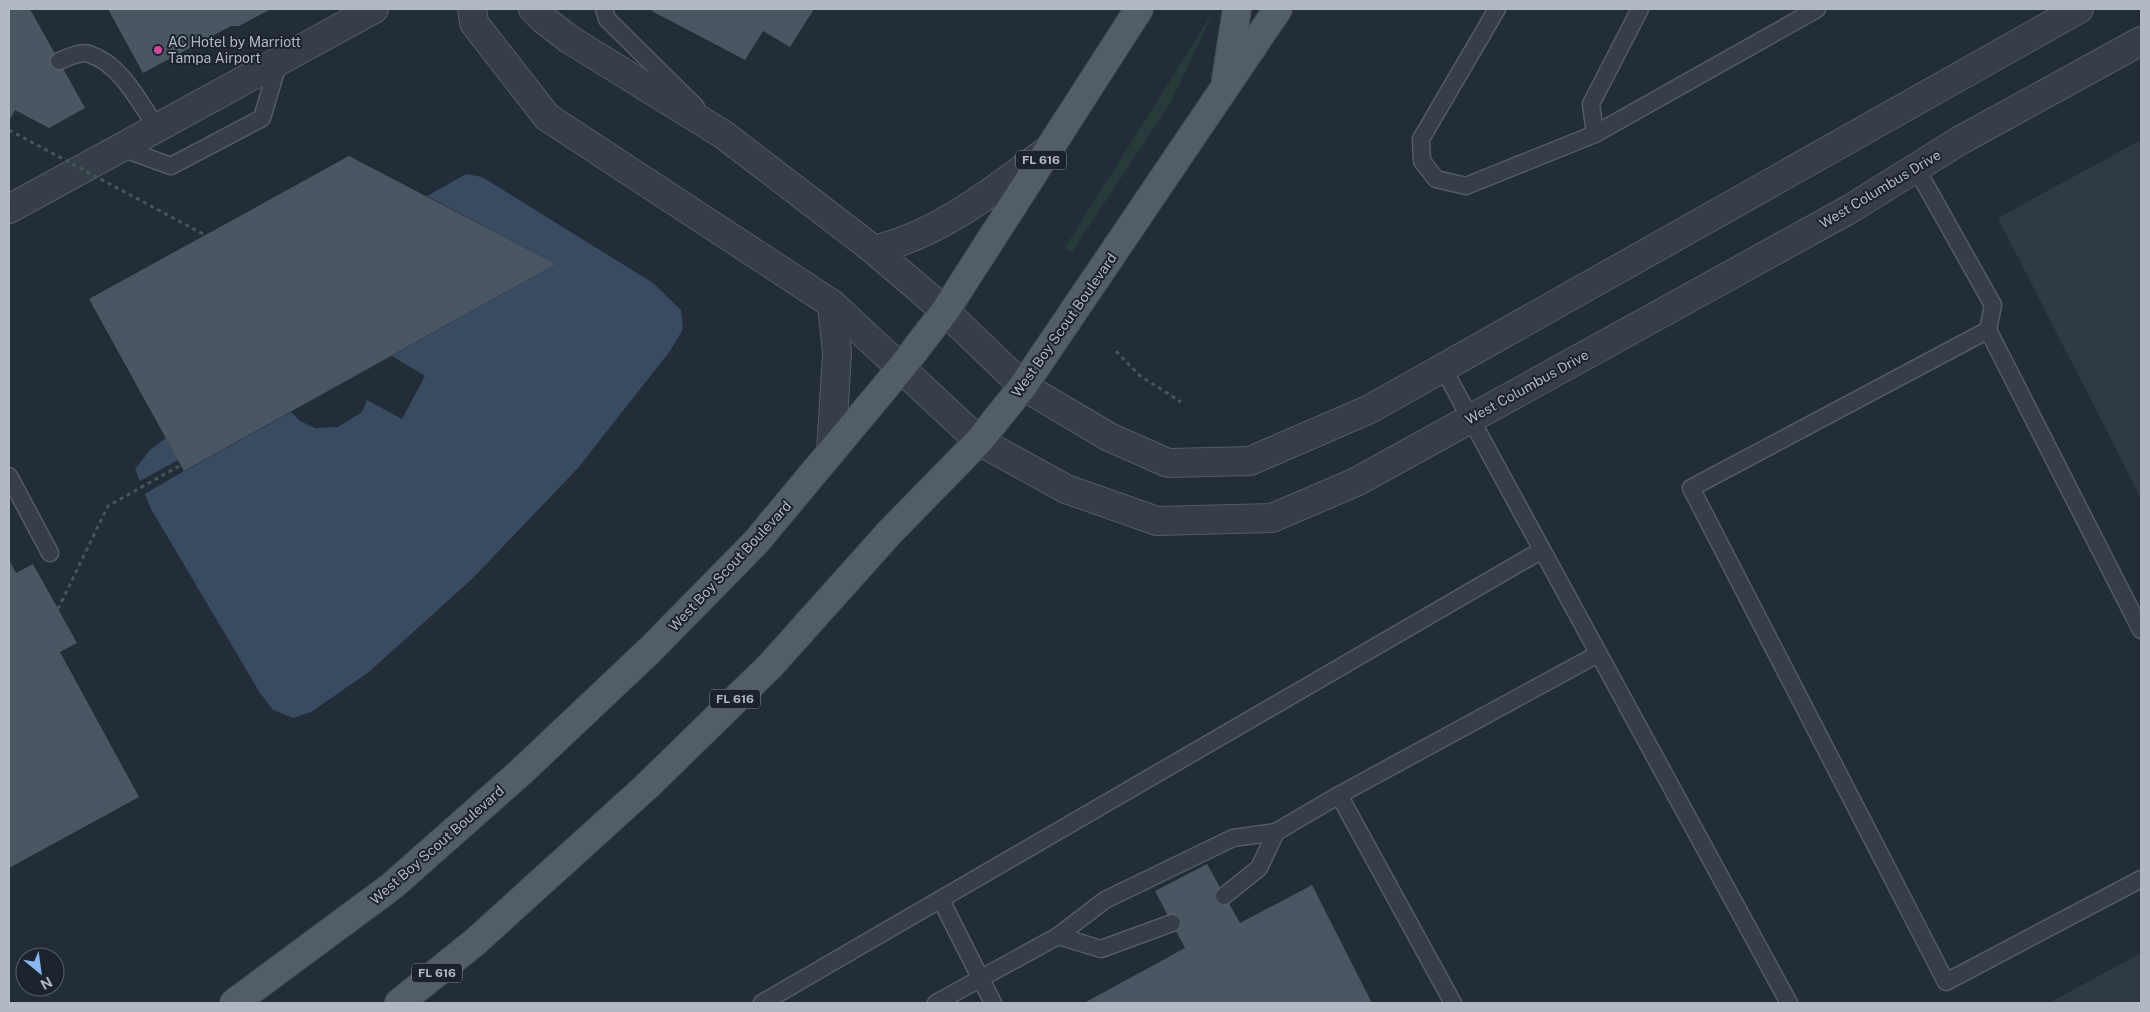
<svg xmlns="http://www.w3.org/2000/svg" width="2150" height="1012" viewBox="0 0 2150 1012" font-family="'Public Sans',sans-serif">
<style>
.airport{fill:#303a45}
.green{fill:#273b3b}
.water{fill:#384b60}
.pier{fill:#222d38}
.building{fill:#4a5763}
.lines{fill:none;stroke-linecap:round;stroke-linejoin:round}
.lane-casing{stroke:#535c66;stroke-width:19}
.street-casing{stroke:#535c66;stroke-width:30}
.primary-casing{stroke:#424a54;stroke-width:30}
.path{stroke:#445758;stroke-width:3;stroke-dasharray:4 4;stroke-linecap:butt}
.lane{stroke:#363e48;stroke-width:16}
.street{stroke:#363e48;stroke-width:28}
.primary{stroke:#535d68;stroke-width:28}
.path-bridge{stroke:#445758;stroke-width:3;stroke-dasharray:4 4;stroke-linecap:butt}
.hotel-dot{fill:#d1479c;stroke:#1b232d;stroke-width:2}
.labels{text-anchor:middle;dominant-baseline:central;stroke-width:4;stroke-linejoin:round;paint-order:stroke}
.shield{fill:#1b232d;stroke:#838c97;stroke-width:1}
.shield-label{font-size:12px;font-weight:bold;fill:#b0b9c4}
.poi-label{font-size:14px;fill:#b0b9c4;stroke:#1b232d;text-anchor:start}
.street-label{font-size:14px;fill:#b0b9c4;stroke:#1b232d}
</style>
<rect width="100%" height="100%" fill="#222d38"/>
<g class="airport">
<path d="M2141 140V498L1998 218Z"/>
<path d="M2141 953V1003H2049Z"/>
</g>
<path class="green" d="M1215 9 1171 102 1072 252 1064 249Z"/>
<path class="water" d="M466 174 482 177 653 283 681 310 683 329 670 351 578 468 473 578 369 672 311 712 293 718 273 710 260 693 151 509 135 469 151 449 166 438 185 471 556 264 427 196Z"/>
<g class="pier">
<path d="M392 356 425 376 402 419 367 400 362 412 338 427 315 428 300 421 291 412Z"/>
<path d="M178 460 184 471 143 495 138 482Z"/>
</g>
<g class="building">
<path d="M9 9H30L85 108 49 128 15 110 9 121Z"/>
<path d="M108 9H271L239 26H231L143 73Z"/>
<path d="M648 9H814L790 47 763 31 745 60Z"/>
<path d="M349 156 556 264 184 471 89 299Z"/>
<path d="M9 560 16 573 33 564 77 643 60 652 139 797 9 868Z"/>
<path d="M1207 864 1240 923 1312 885 1372 1003H1084L1185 948 1155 891Z"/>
</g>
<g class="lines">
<defs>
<g id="lane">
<path d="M604 9 607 19 696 107"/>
<path d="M1497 9 1421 139 1422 161 1436 179 1466 186 1595 134 1817 9"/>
<path d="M59 61C67 58 80 51 89 54 121 64 139 102 157 128"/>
<path d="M1595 134 1591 104 1640 9"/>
<path d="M121 148 171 166 262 118 279 61"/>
<path d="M1916 168 1993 305 1988 330 2141 630"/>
<path d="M1988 330 1691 488 1946 982 2141 879"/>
<path d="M1443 368 1789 1003"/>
<path d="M9 476 50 553"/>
<path d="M1224 896 1259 868 1276 832 1339 795"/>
<path d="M941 900 993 1003"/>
<path d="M1058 936 1101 949 1172 923"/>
<path d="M762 1003 1542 550"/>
<path d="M936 1003 1058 936 1105 900 1233 838 1276 832"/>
<path d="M1453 1003 1339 795 1598 654"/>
</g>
<g id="street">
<path d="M472 9 474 23 547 117 832 304 979 441 1066 489 1157 521 1272 518 1356 482 1850 209 1959 141 2141 41"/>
<path d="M533 9 543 19 569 39 724 135 874 250 945 311 1023 386 1109 437 1168 463 1250 461 1370 409 2079 9"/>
<path d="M9 209 374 9"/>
<path d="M874 250C942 233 992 191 1047 151"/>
<path d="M831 452 837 353 832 304"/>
</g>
<g id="primary">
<path d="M1226 80 1237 9"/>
<path d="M234 1003 392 886 522 771 650 650 756 542 901 368 945 311 1139 9"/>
<path d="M399 1003 475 942 646 787 770 666 890 532 979 441 1023 386 1278 9"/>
</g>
</defs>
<use href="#lane" class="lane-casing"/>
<use href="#street" class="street-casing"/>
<use href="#primary" class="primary-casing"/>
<g class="path">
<path d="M1116 351 1139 375 1181 402"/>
<path d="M58 609 108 506 181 465"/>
</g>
<use href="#lane" class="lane"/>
<use href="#street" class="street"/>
<use href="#primary" class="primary"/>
<path class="path-bridge" d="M9 130 205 235"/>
</g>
<circle class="hotel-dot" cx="158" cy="50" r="5"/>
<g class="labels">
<g class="shield">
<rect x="1016" y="150.5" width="50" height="19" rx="4"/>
<rect x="710" y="689.5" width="50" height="19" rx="4"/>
<rect x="412" y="963.5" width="50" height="19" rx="4"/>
</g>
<g class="shield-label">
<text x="1041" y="160">FL 616</text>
<text x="735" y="699">FL 616</text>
<text x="437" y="973">FL 616</text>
</g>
<g class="poi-label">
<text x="168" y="42">AC Hotel by Marriott<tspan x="168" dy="16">Tampa Airport</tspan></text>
</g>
<g class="street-label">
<text transform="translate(1880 189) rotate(-31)">West Columbus Drive</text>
<text transform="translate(1064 325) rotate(-55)">West Boy Scout Boulevard</text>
<text transform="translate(1527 387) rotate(-29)">West Columbus Drive</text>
<text transform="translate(730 566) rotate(-47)">West Boy Scout Boulevard</text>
<text transform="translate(437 845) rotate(-41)">West Boy Scout Boulevard</text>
</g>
</g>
<rect width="2150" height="1012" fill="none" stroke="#b0b9c4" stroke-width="20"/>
<g transform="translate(40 972) rotate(151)"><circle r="24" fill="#1b232d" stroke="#575f69"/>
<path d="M0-4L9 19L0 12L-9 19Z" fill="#88b7f2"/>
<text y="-8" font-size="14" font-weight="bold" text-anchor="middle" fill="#b0b9c4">N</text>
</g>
</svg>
